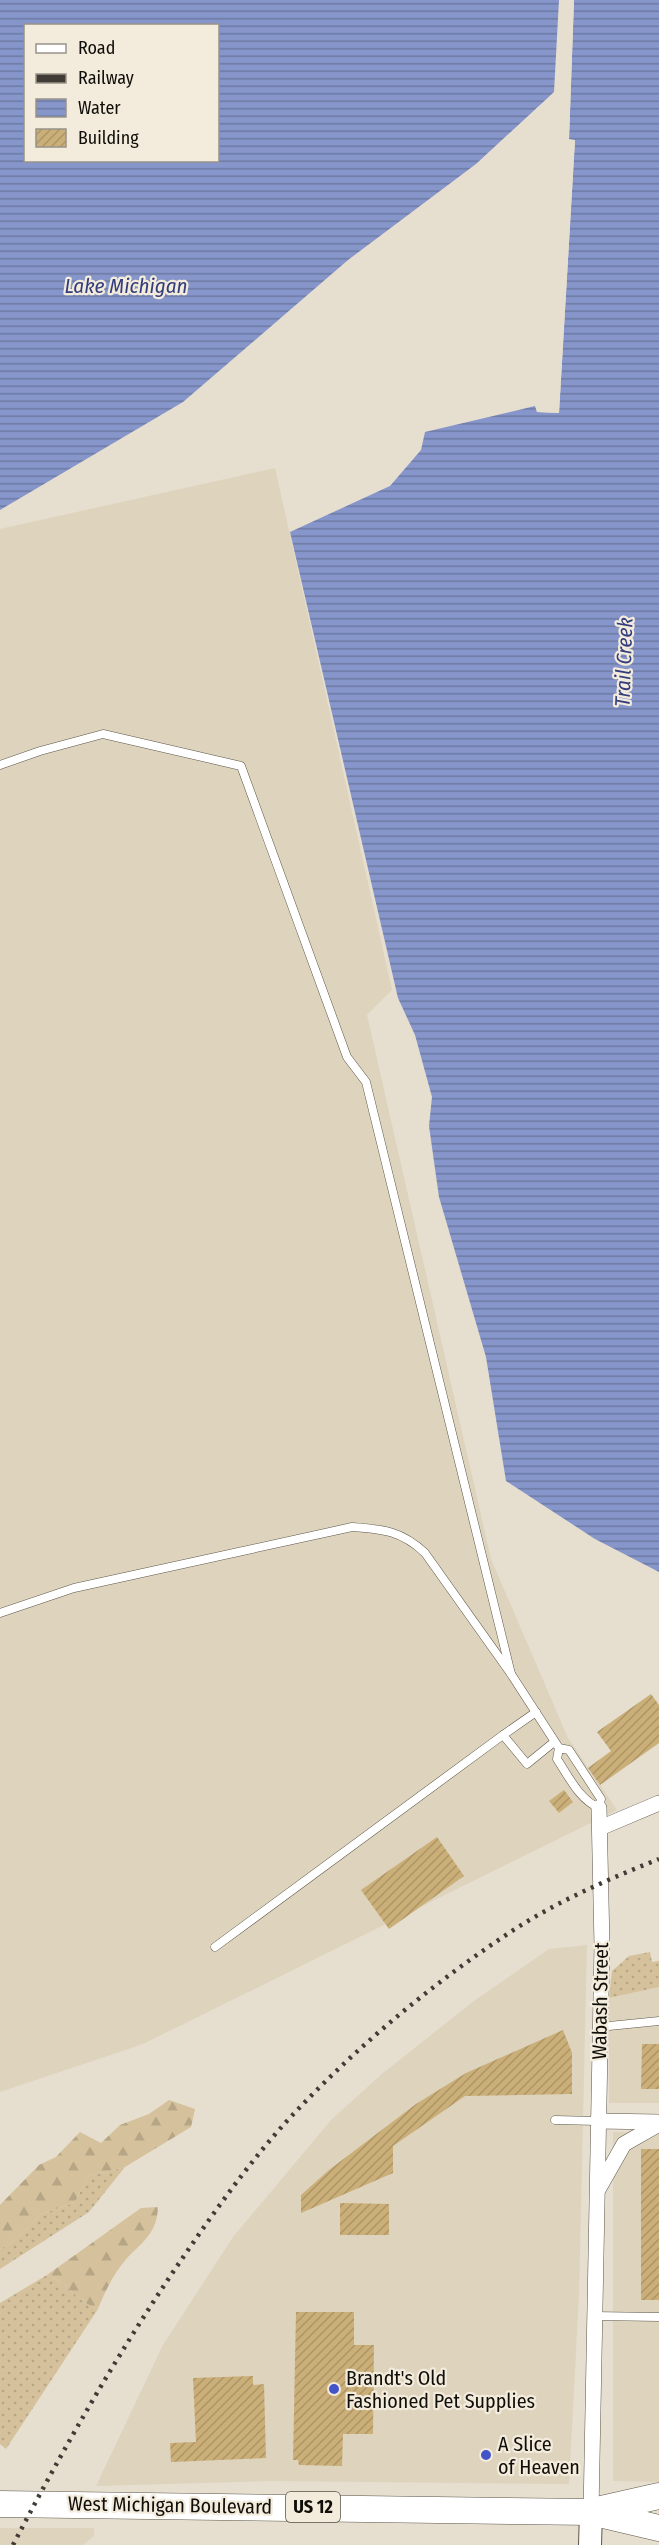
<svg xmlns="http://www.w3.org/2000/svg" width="659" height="2545" viewBox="0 0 659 2545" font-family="'Fira Sans Condensed',sans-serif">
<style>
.built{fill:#ded3bd}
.grass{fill:url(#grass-dots)}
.forest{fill:url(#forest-firs)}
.water{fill:url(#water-rules);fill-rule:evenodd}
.pier{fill:#e6decf}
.building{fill:url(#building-hatch)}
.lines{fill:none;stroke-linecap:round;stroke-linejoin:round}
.lane-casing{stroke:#5c5649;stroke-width:9}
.street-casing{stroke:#5c5649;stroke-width:16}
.secondary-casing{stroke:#5c5649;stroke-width:24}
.primary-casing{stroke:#5c5649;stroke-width:27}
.lane{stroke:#fff;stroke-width:8}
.street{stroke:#fff;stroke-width:15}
.secondary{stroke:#fff;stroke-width:22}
.primary{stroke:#fff;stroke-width:26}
.rail{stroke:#403c35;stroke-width:4.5;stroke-dasharray:3 6;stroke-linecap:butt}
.poi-dot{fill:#4353c8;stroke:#f3ebdc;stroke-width:2}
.labels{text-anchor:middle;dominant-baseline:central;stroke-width:4.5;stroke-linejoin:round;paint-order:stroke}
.shield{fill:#f3ebdc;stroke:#545048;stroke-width:1.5}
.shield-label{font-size:18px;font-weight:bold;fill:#100e09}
.street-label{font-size:20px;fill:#100e09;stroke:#f3ebdc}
.poi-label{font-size:20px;fill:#100e09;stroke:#f3ebdc;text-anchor:start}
.water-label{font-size:21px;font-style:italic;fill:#313d7d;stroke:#f3ebdc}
</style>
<defs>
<pattern id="grass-dots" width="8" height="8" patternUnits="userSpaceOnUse" patternTransform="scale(1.5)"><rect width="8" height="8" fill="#d5c29c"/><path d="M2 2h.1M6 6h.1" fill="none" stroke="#b6a685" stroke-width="1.8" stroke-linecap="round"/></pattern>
<pattern id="forest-firs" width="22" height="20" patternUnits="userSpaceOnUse" patternTransform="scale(1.5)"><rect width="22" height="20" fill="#d5c29c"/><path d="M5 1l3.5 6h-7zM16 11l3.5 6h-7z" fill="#b6a685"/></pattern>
<pattern id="water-rules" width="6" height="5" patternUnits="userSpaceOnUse" patternTransform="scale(1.5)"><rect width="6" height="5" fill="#8796ca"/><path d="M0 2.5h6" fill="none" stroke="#6d79a2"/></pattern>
<pattern id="building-hatch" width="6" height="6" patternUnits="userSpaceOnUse" patternTransform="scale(1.5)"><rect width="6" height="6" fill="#cbaf78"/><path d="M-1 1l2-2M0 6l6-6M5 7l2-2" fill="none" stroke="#ad9566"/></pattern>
</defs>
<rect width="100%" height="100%" fill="#e6decf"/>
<g class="built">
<path d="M275 468 392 990 367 1015 491 1559 568 1738 617 1810 143 2044 0 2092V529Z"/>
<path d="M587 1945 579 2295 569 2484 270 2481 96 2486 163 2345 233 2237 331 2120 383 2073 474 2001 549 1949Z"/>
<path d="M659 1987V2103H609V1998Z"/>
<path d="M613 2132 659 2133V2482L613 2481Z"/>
<path d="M0 2528H94V2536L83 2545H0Z"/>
</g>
<g class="grass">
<path d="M650 1952 652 1962 659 1961V1987L609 1998 612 1971 629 1956Z"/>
<path d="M125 2167 89 2212 0 2269V2249L14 2241 41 2214 74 2203 89 2176Z"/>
<path d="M47 2275C69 2283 75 2301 98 2309L6 2449 0 2444V2303Z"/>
</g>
<g class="forest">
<path d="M169 2100 195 2109 191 2127 125 2167 89 2176 74 2203 41 2214 14 2241 0 2249V2205L39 2165 56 2157 80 2132 101 2143 120 2125 149 2114Z"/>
<path d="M158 2207C157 2232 145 2240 128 2257 115 2271 105 2291 98 2309 75 2301 69 2283 47 2275L141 2208Z"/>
</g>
<g class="water">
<path d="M0 0H559L554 92 476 164 348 260 183 402 0 510ZM26 26H218V160H26Z"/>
<path d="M574 0H659V1572L595 1539 506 1481 486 1357 439 1197 429 1126 432 1097 415 1035 398 998 290 532 390 486 421 450 425 432 535 406 537 412 559 413 575 140H569Z"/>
</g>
<path class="pier" d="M571 0H574L569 139 575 140 559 413 537 412 535 403 539 409 556 410 572 143 566 140Z"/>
<g class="building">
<path d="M651 1694 659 1705V1743L600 1785 588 1768 611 1751 597 1732Z"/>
<path d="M564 1790 573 1802 559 1813 549 1801Z"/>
<path d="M437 1837 464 1876 389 1929 361 1890Z"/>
<path d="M563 2030 572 2053V2094L465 2096 393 2146V2173L301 2213V2195L329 2170 416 2104 466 2073Z"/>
<path d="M642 2044H659V2089H641Z"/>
<rect x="641" y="2149" width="18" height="151"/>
<path d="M340 2203 389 2204V2235H340Z"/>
<path d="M296 2312H354V2345H374L373 2434H343L342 2466 299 2465 298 2460H293Z"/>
<path d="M253 2376V2385L264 2384 266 2458 171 2462 170 2443 196 2442 193 2378Z"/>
</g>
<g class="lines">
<defs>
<g id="lane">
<path d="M0 765 40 751 103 734 241 766 347 1057 366 1082 511 1674"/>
<path d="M0 1613 74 1588 352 1527C383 1529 402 1531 425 1553L511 1674 559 1748 557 1759C569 1777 579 1799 599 1808L601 1799 569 1750 559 1748"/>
<path d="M503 1735 536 1712"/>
<path d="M215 1947 503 1735 527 1764 554 1742"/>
<path d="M599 2027 659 2021"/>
<path d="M555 2120 597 2121"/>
<path d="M594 2316 659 2317"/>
</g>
<g id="street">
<path d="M600 1828 659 1803"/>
<path d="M597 2121 659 2122"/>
<path d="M599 2188 624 2144 659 2124"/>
<path d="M591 2512 602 1946 599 1808"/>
</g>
<path id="secondary" d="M590 2545 591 2512"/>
<g id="primary">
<path d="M0 2504 591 2512 659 2528"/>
<path d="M597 2510 659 2496"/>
</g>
</defs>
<use href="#lane" class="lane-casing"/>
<use href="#street" class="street-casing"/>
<use href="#secondary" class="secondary-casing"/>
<use href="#primary" class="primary-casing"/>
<use href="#lane" class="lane"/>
<use href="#street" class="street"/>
<use href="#secondary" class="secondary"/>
<use href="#primary" class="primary"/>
<path class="rail" d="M13 2545C65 2445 122 2346 186 2253 217 2208 249 2163 286 2122 351 2052 424 1990 503 1937 551 1904 606 1880 659 1859"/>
</g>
<g class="poi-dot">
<circle cx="334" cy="2389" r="6"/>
<circle cx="486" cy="2455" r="6"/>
</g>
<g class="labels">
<rect class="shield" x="286" y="2492" width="54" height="30" rx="4.5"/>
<g class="shield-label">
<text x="313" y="2507">US 12</text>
</g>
<g class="street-label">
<text transform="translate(600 2001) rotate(-89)">Wabash Street</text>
<text transform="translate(170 2505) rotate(1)">West Michigan Boulevard</text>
</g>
<g class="poi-label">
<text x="346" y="2378">Brandt's Old<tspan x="346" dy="23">Fashioned Pet Supplies</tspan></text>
<text x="498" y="2444">A Slice<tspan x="498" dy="23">of Heaven</tspan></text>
</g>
<g class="water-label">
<text x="126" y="286">Lake Michigan</text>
<text transform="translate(624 662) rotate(-88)">Trail Creek</text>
</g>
</g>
<rect x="24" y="24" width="195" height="138" fill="#f3ebdc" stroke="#989388" stroke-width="1.5"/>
<rect x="36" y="44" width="30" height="9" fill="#ffffff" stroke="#989388" stroke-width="1.5"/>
<text x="78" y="54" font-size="18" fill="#100e09">Road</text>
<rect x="36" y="74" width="30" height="9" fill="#403c35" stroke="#989388" stroke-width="1.5"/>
<text x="78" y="84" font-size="18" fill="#100e09">Railway</text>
<rect x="36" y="99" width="30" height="18" fill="url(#water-rules)" stroke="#989388" stroke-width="1.5"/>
<text x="78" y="114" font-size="18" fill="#100e09">Water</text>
<rect x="36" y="129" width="30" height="18" fill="url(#building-hatch)" stroke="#989388" stroke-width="1.5"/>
<text x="78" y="144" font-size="18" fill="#100e09">Building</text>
</svg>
